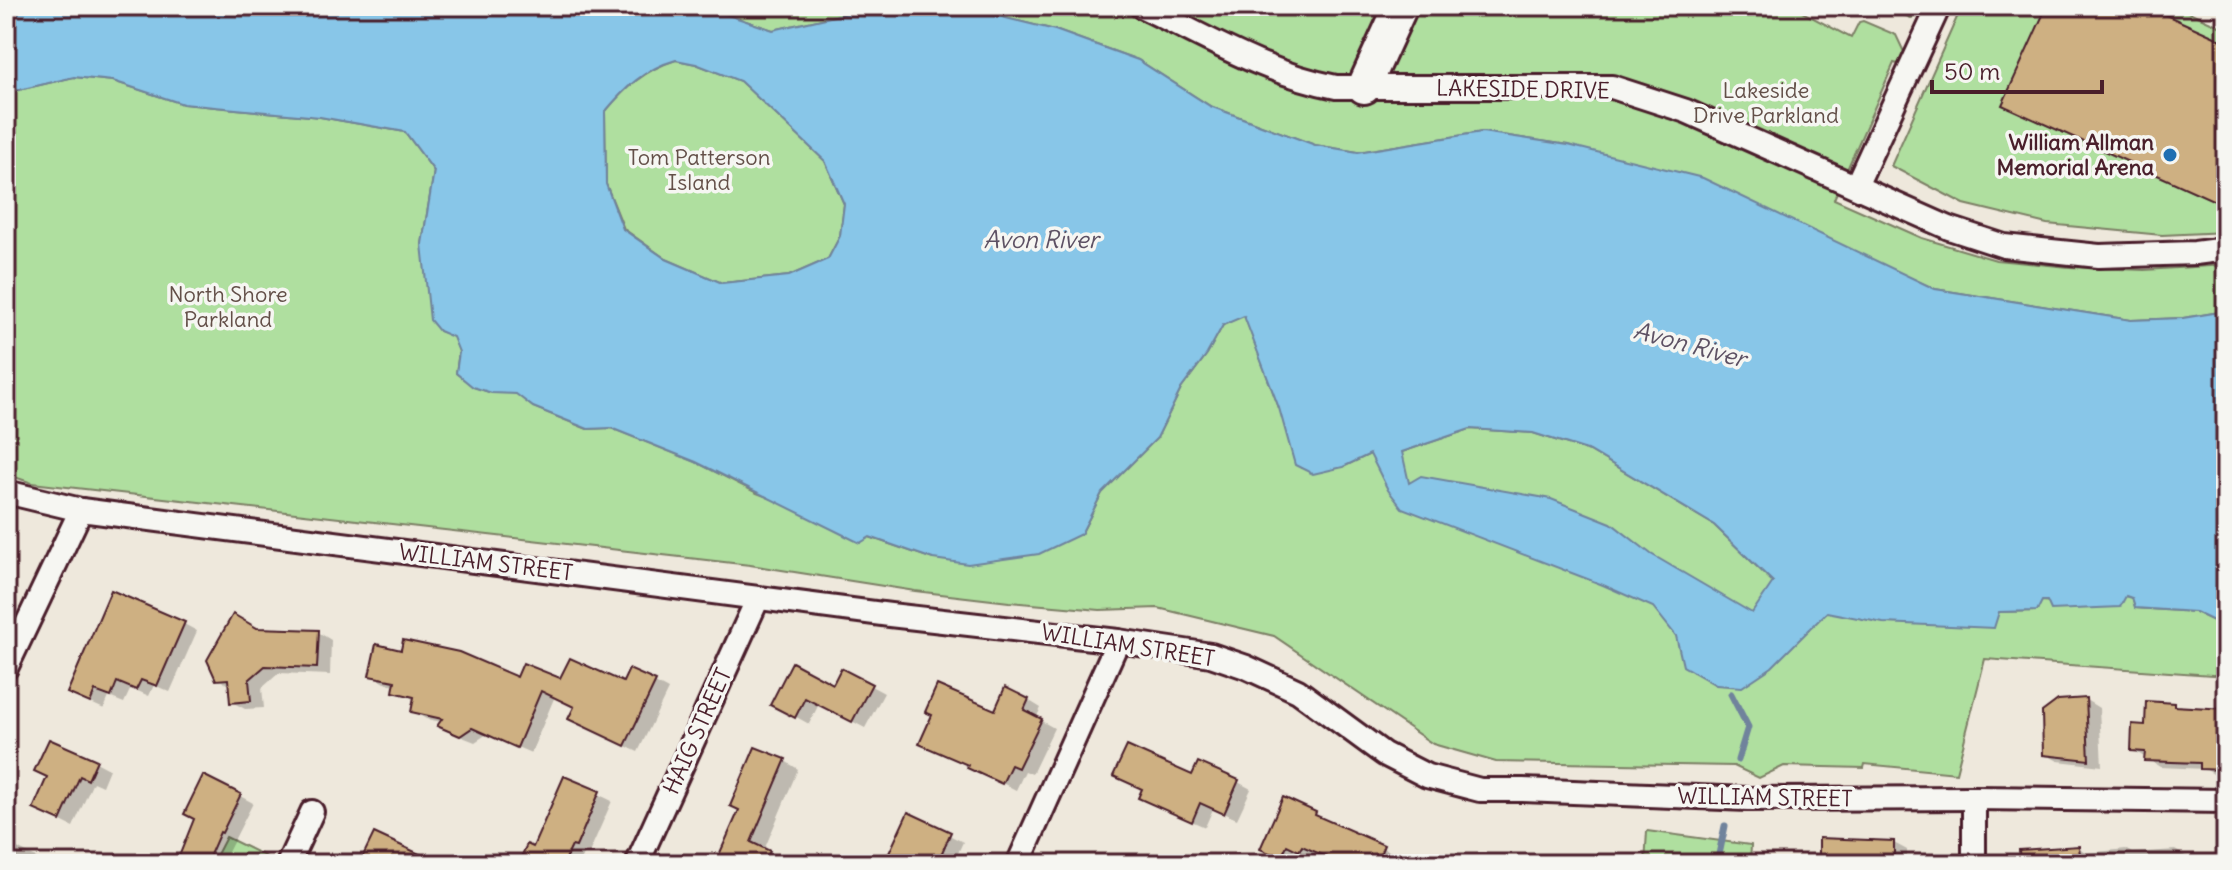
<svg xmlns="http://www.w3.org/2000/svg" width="2232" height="870" viewBox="0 0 2232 870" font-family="Delius,sans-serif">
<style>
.green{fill:#afdf9f;stroke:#7c7f65;stroke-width:2}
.water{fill:#88c6e8;stroke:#6f839c;stroke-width:2;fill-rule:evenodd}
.shadow{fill:#0003}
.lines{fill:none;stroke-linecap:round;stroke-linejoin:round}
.stream{stroke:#6f839c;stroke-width:7}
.building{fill:#ceb082;stroke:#4a1f2b;stroke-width:2}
.street-casing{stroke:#4a1f2b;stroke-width:28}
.secondary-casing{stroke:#4a1f2b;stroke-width:38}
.street{stroke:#f6f6f2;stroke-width:22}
.secondary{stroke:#f6f6f2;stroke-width:32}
.poi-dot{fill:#1f6fb2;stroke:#f6f6f2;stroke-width:3}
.labels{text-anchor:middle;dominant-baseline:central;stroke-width:7;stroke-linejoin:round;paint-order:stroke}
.street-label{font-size:22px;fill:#4a1f2b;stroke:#f6f6f2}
.park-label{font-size:22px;fill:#634f48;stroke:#f6f6f2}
.poi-label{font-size:22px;font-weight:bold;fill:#4a1f2b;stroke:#f6f6f2;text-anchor:end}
.water-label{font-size:24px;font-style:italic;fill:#5d5164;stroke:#f6f6f2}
</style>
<rect width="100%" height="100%" fill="#eee8dc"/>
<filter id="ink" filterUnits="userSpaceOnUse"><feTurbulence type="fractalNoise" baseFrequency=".0125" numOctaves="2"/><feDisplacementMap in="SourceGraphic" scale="16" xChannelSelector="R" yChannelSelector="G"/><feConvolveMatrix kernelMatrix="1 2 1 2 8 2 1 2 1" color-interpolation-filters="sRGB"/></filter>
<g filter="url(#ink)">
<g class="green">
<path d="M710 6H1791L1851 38 1859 22 1863 21 1896 35 1904 52 1898 64 1894 63 1834 199 1922 238 1996 260 2069 267 2144 270 2226 265V311L2183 318 2131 320 1935 289 1858 254 1568 145 1482 132 1358 152 1315 145 1210 106 1138 60 1055 30 969 9 879 6 773 30 728 15Z"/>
<path d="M1883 6H1924L1919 16 1911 18Z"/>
<path d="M1962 6H2176L2226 29V232L2162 235 2047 224 1964 204 1891 166Z"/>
<path d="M676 60 696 64 740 81 825 161 844 204 840 236 828 259 789 276 722 283 666 259 624 229 606 184 605 112C625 88 644 70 676 60Z"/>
<path d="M74 77 113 81 183 104 320 117 405 132 434 171 422 244 439 331 453 336 459 351 456 373 474 387 492 393H516L533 407 587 429 611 428 696 462 757 493 869 537 933 559 1081 534 1102 493 1157 438 1181 389 1207 354 1223 325 1244 315 1279 408 1343 467 1370 454 1402 452 1470 429 1533 433 1590 451 1714 525 1775 584 1999 612 2037 611 2041 601 2119 607 2125 596 2132 597 2135 608 2195 612 2226 627V676L1985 659 1956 773 1865 764 1864 768 1784 766 1759 778 1734 766 1496 762 1433 744 1274 636 1158 608 1100 610 1009 602 915 591 750 565 32 483 6 474V93Z"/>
<path d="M1647 831 1751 845 1750 864H1645Z"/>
<path d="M226 837 277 862 276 864H212Z"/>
</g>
<path class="water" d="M6 6H710L728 15 773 30 879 6 969 9 1055 30 1138 60 1210 106 1315 145 1358 152 1482 132 1568 145 1703 178 1935 289 2131 320 2183 318 2226 311V627L2195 612 2135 608 2132 598 2126 596 2120 607 2051 610 2047 601H2042L2037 611 1999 612 1994 628 1883 623 1827 612 1772 667 1742 687 1716 685 1683 666 1676 636 1653 607 1603 585 1402 508 1388 490 1370 454 1343 467 1313 474 1295 465 1279 408 1244 316 1223 325 1207 354 1181 389 1157 438 1102 493 1081 534 1039 554 968 564 933 559 870 537 860 543 696 462 611 428 588 429 533 407 516 394 492 393 473 387 456 373 459 352 453 337 439 331 430 320 422 244 434 171 405 132 320 117 183 104 113 81 74 77 6 93ZM676 60 696 64 740 81 825 161 844 204 840 236 828 259 789 276 722 283 666 259 623 229 606 184 605 112C625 88 644 69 676 60ZM1470 429 1533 433 1590 451 1714 525 1773 582 1752 613 1651 554 1611 523 1551 499 1421 476 1409 483 1402 452Z"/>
<g class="shadow">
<path d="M2049 6H2142L2226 44V207L2031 119 2005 104Z"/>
<path d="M184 624 197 631 170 692 154 685 149 696 131 688 124 703 109 697 104 709 82 699Z"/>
<path d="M256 630 318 632 331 640 330 675 279 673 262 688 264 708 245 709 232 702 230 686 217 678Z"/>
<path d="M372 675 624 685 655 683 668 690 638 752 584 726 576 707 555 696 531 753 487 734 475 742 452 733 440 726 442 722 426 719 413 711 416 700 395 691 396 685 385 683Z"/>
<path d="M833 686H871L884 693 865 728 819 704 809 724 773 704Z"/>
<path d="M1028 700 1041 708 1036 718 1054 728 1032 774 1025 771 1016 790 980 772 996 712Z"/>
<path d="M2086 700 2099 708 2102 766 2058 761 2045 754Z"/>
<path d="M2173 705 2180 708 2226 711V776L2215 775 2205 769 2160 767 2133 750 2147 727Z"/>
<path d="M785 761 798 769 764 850 782 860 781 864H717Z"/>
<path d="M96 762 109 769 102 786 93 782 73 827 35 808Z"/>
<path d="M565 778 612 801 589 853 585 851 580 864H520L534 849Z"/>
<path d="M1193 778 1238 782 1251 789 1237 819 1213 809 1205 827 1153 804Z"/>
<path d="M240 796 253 803 222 864H178Z"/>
<path d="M1284 800 1395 854 1391 864H1295L1275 855Z"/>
<path d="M909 815 963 842 953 864H887Z"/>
<path d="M6 842 38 859 35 864H6Z"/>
<path d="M1894 843 1907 850V864H1821Z"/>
<path d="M2079 848 2087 853 2126 849 2133 853 2175 850 2189 858 2226 856V864H2020V850Z"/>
<path d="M1535 855 1585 857 1596 864H1535Z"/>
</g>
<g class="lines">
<g class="stream">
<path d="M1731 694 1748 727 1738 760"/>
<path d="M1717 864 1725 826"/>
</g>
</g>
<g class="building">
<path d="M2047 6H2146L2226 42V206L2002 105Z"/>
<path d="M111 590 185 622 157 686 141 680 136 690 117 682 111 697 95 691 90 703 67 693Z"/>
<path d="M233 614 257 628 319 630 317 668 265 666 249 680 251 701 230 703 228 679 216 680 207 660Z"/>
<path d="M403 640 459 652 517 677 523 663 560 678 570 658 623 682 629 669 656 681 625 746 568 719 574 707 541 691 517 748 472 728 460 736 437 726 442 719 411 712 414 697 393 692 395 681 369 676 376 644 401 650Z"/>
<path d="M792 662 833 684 841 668 872 684 852 722 805 698 795 718 770 705Z"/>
<path d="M937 685 995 710 1005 687 1029 699 1024 710 1042 719 1018 768 1011 765 1002 784 967 768 968 765 919 744 932 715 925 712Z"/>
<path d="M2086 698 2089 760 2043 755 2042 712 2058 700Z"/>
<path d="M2146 701 2174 703V706L2226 709 2224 770 2200 769V763L2144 761 2145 752 2131 751 2132 724 2145 725Z"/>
<path d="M49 739 97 760 88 780 80 776 60 821 33 809 47 777 34 771Z"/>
<path d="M1127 746 1192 775 1198 762 1239 780 1224 814 1200 803 1192 822 1138 798 1142 789 1113 776Z"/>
<path d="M755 747 786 759 751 842 770 851 764 864H715L739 810 730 806Z"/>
<path d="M203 775 241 794 222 833 220 832 206 864H176L194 819 184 814Z"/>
<path d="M564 776 600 791 576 847 572 846 565 861 572 864H518L527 844 533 847Z"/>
<path d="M1283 797 1316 812 1315 815 1384 845 1376 864H1343L1302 846 1299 851 1287 845 1281 858 1260 849Z"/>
<path d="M908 812 951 832 937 864H884Z"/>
<path d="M374 833 441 864H359Z"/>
<path d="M1819 838 1894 841V864H1819Z"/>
<path d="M2079 846 2081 864H2020L2019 850Z"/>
</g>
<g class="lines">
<defs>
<g id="street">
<path d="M1141 6C1208 38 1262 72 1336 87H1612L1686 111 1949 228 2004 246 2099 256 2195 253 2226 249"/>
<path d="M1856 186 1939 6"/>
<path d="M6 492 81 510 890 615 1118 641 1211 655 1246 667 1298 691 1384 754 1427 776 1480 790H1523L1748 799 1974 798 2226 801"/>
<path d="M6 668 81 510"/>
<path d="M288 864 312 812"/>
<path d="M637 864 758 598"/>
<path d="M1018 864 1118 641"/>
<path d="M1974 864V798"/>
</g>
<path id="secondary" d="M1364 87 1401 6"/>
</defs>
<use href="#street" class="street-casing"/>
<use href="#secondary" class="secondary-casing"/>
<use href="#street" class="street"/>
<use href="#secondary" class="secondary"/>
</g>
</g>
<circle class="poi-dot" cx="2170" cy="155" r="8"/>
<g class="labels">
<g class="street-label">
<text transform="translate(1523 89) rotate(1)">LAKESIDE DRIVE</text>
<text transform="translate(486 562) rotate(7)">WILLIAM STREET</text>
<text transform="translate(1128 645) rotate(9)">WILLIAM STREET</text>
<text transform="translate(697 731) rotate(-66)">HAIG STREET</text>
<text transform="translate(1765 797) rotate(1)">WILLIAM STREET</text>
</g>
<g class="park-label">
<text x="1766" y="90">Lakeside<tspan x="1766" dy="25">Drive Parkland</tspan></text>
<text x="699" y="157">Tom Patterson<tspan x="699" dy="25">Island</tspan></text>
<text x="228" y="294">North Shore<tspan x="228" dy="25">Parkland</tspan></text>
</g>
<g class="poi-label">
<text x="2154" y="142">William Allman<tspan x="2154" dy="25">Memorial Arena</tspan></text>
</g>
<g class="water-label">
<text x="1041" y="239">Avon River</text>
<text transform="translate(1690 344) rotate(15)">Avon River</text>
</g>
</g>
<rect width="2232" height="870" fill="none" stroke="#f6f6f2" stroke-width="32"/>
<rect x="16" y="16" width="2200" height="838" fill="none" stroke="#4a1f2b" stroke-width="3" filter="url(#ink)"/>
<path d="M1932 80v12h170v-12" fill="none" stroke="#4a1f2b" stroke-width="4"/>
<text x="1944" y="80" font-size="24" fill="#4a1f2b" stroke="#f6f6f2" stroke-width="6" paint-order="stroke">50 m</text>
</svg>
